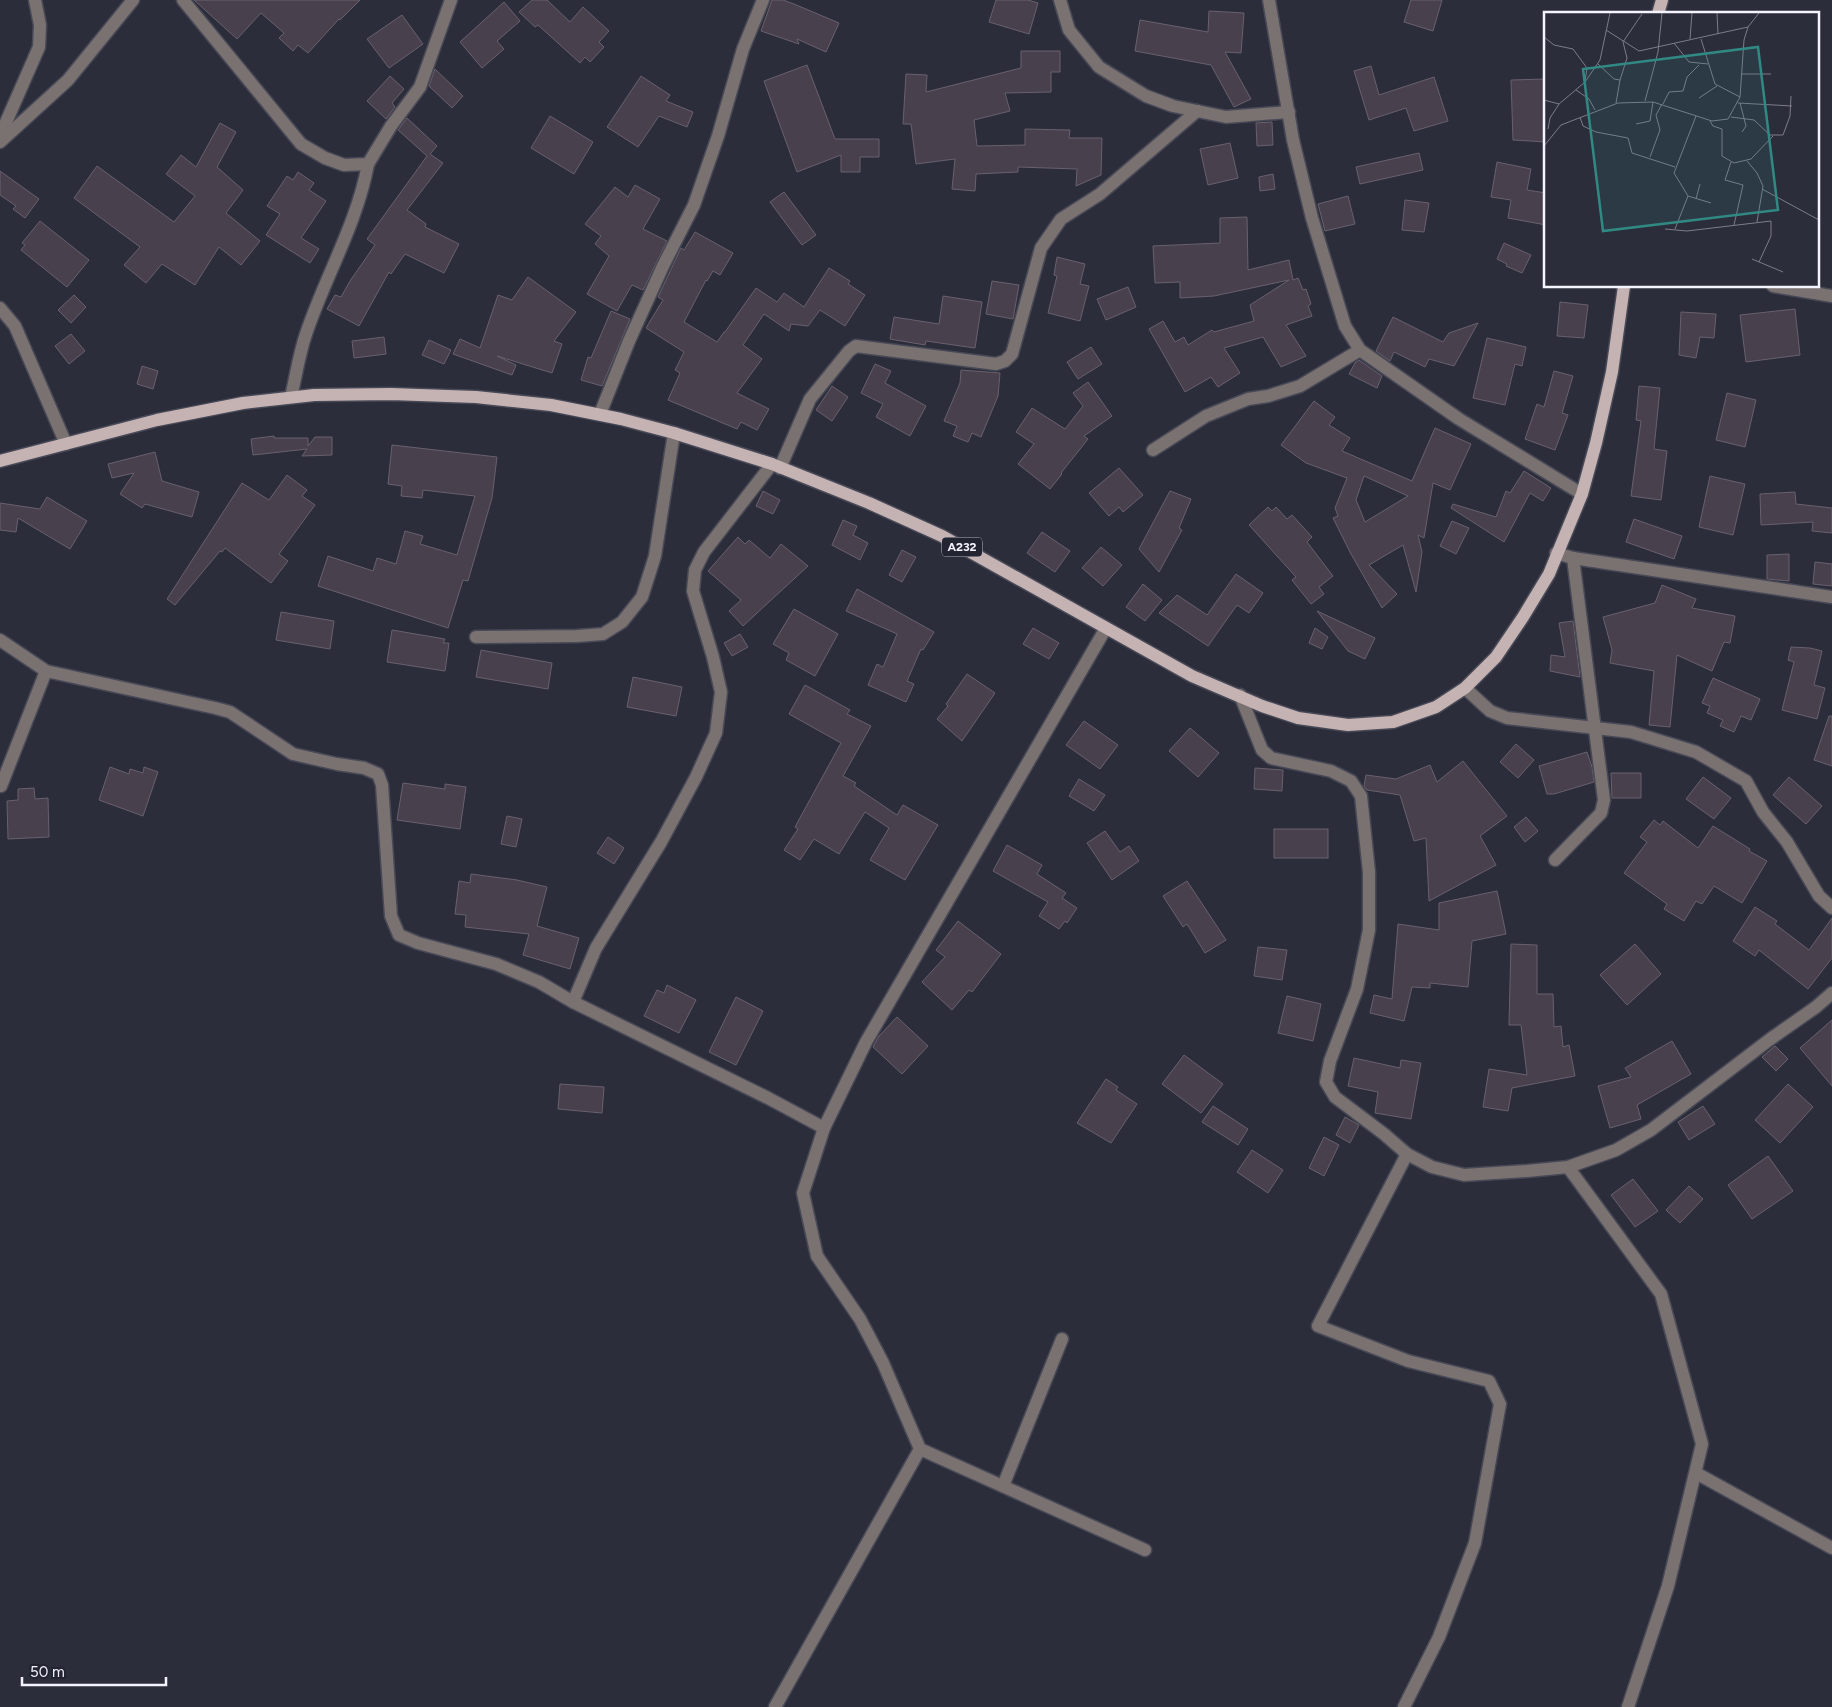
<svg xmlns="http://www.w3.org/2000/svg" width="1832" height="1707" viewBox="0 0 1832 1707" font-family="Figtree,sans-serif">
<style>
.building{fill:#49404d;stroke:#69606e;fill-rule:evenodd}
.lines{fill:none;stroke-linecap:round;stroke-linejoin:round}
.street-casing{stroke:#484956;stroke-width:15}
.primary-casing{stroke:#484956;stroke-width:15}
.street{stroke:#7a7171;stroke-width:12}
.primary{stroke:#c5b3b4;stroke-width:12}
.labels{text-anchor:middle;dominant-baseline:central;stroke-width:5;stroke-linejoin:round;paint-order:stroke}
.shield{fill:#222431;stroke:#b4b6c0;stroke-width:1}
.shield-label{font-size:12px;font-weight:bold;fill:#f3f4fd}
.inset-road{fill:none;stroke:#7c7d89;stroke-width:1}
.view{fill:#318983;fill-opacity:0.15;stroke:#318983;stroke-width:2.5}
.inset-edge{fill:none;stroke:#f3f4fd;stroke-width:2.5}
</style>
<rect width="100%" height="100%" fill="#2c2d3b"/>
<g class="building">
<path d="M194 0H360L340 20 339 19 308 53 298 45 293 51 279 38 284 33 261 13 237 39Z"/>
<path d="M532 0H547L570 22 583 7 609 31 599 42 604 47 590 62 585 57 580 63 538 25 535 27 519 12Z"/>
<path d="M772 0H783L794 4 839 23 826 52 797 39 799 44 761 31Z"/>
<path d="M996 0H1028L1038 3 1029 34 989 22Z"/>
<path d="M1411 0H1442L1433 31 1404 22Z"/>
<path d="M504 2 520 21 497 41 504 49 482 68 460 42Z"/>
<path d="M1209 11 1244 13 1241 53 1225 52 1251 99 1234 107 1211 65 1135 51 1140 20 1208 32Z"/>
<path d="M402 15 423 44 389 68 367 39Z"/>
<path d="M1021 51H1060V72H1051V92L1005 93 1010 111 974 120 977 146 1025 145V129L1070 130 1069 138H1102L1101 175 1076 186 1077 169 1018 167V172L976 174 975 191 952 189 955 159 916 164 911 124H903L906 74 927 75 926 92 1021 68Z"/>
<path d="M807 65 835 139H879V157H860V172H841V155L797 172 764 81Z"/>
<path d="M1371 66 1379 95 1434 77 1448 121 1414 131 1406 108 1369 120 1354 71Z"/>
<path d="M435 69 463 96 452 108 429 86Z"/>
<path d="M390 76 404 89 392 103 395 107 386 119 367 101Z"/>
<path d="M641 76 670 95 666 101 693 112 687 127 659 116 638 147 607 127Z"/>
<path d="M1546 79V142L1513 140 1511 80Z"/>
<path d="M550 116 593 142 574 174 531 148Z"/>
<path d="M407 118 437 146 430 154 443 163 407 210 426 224 425 227 459 244 444 273 405 254 391 274 389 272 359 326 327 309 335 295 341 297 350 281 375 245 367 239 427 156 398 130Z"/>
<path d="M1272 122 1273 145 1257 146 1256 123Z"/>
<path d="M220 123 236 132 217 167 243 190 226 213 260 241 241 265 219 247 195 285 162 264 146 283 124 265 140 247 74 198 97 166 174 222 195 196 166 174 181 155 196 167Z"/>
<path d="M1230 143 1238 178 1208 185 1200 149Z"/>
<path d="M1419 153 1423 170 1360 184 1356 167Z"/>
<path d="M1497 162 1531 169 1527 190 1546 193V225L1508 218 1511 200 1491 197Z"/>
<path d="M0 171 39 199 25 218 13 209 16 206 0 195Z"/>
<path d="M298 172 314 183 309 190 326 201 301 238 319 249 310 263 266 235 280 214 267 206 287 176 293 180Z"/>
<path d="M1273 174 1275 189 1260 191 1259 177Z"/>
<path d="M635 185 660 199 643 229 667 241 643 290 632 285 617 311 587 294 609 256 595 244 601 236 585 224 615 187 628 197Z"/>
<path d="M784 192 816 235 802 245 770 202Z"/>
<path d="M1348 196 1355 224 1325 231 1318 204Z"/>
<path d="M1405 200 1429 203 1424 232 1402 230Z"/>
<path d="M1247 217 1248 270 1289 260 1293 280 1298 278 1303 290 1306 289 1311 304 1308 306 1312 316 1286 325 1306 356 1281 367 1263 337 1224 348 1240 373 1218 387 1211 377 1185 392 1149 329 1163 321 1175 342 1184 337 1188 345 1212 330 1214 332 1254 321 1250 305 1289 280 1214 296 1180 298V282L1155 283 1153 246 1220 243V218Z"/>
<path d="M40 221 89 260 67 287 21 250 25 245 22 243Z"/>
<path d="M695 232 733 253 720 275 713 271 707 281 706 280 684 322 717 342 724 332H725L756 288 777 302 784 293 804 307 829 268 850 281 848 284 865 295 845 326 820 310 808 326 791 324 789 331 764 314 743 345 762 359 737 393 769 409 757 430 741 422 737 429 668 400 680 373 675 370 684 352 646 328 663 300 658 297 681 248 684 250Z"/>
<path d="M1504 243 1531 255 1522 273 1506 266 1507 264 1497 259Z"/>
<path d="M1057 257 1085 264 1080 284 1089 286 1080 321 1048 313 1057 276 1054 275Z"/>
<path d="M528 277 576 312 554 341 562 344 552 373 497 356 516 365 512 375 453 354 460 339 480 348 498 295 512 300Z"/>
<path d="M992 281 1019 285 1013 319 986 314Z"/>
<path d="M1128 287 1136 307 1106 320 1097 299Z"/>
<path d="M74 295 86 307 71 323 58 310Z"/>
<path d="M943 296 982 302 975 348 926 341 925 345 890 339 894 317 939 324Z"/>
<path d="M1560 302 1588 305 1584 338 1557 336Z"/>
<path d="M1795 309 1800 355 1746 362 1740 315Z"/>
<path d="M611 311 630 319 602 386 581 380 588 357 591 358Z"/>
<path d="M1681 312 1716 314 1714 338 1700 337 1696 358 1679 355Z"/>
<path d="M1393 317 1443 342 1449 333 1478 323 1454 366 1429 359 1425 367 1394 352 1390 361 1376 351Z"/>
<path d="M71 334 85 351 69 364 55 346Z"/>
<path d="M384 337 386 354 354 358 352 341Z"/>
<path d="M1487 338 1526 347 1522 366 1515 364 1505 405 1473 398Z"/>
<path d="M429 340 451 350 444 364 422 355Z"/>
<path d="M1091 347 1102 364 1078 379 1067 362Z"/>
<path d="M1359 360 1382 376 1377 388 1349 374 1355 363Z"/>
<path d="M875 364 891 371 885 383 926 406 910 436 876 417 883 404 861 393Z"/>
<path d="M142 366 158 371 153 389 137 384Z"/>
<path d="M961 370 1000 373 998 396 981 437 972 433 968 442 953 436 957 426 944 421 960 383Z"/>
<path d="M1554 371 1573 376 1562 413 1568 415 1555 450 1525 439 1537 404 1544 407Z"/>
<path d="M1088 382 1112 416 1084 436 1088 439 1061 473 1062 474 1050 489 1018 464 1034 444 1016 432 1032 408 1065 429 1083 406 1073 393Z"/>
<path d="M832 386 848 397 832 421 816 410Z"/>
<path d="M1639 386 1660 388 1654 449 1667 451 1661 500 1631 496 1641 421 1636 420Z"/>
<path d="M1727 393 1756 400 1745 447 1716 440Z"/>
<path d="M1314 401 1335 417 1329 425 1350 438 1342 451 1412 481 1435 428 1471 444 1450 490 1433 483 1424 538 1418 535 1422 552 1416 592 1403 545 1369 565 1397 594 1382 608 1351 554 1333 518 1338 516 1335 508 1347 478 1306 463 1281 445ZM1364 476 1408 496 1365 522 1356 500Z"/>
<path d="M274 436V438H308V446L315 437H332V455L302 456 307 449 253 455 251 439Z"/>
<path d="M392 445 497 457 492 498 468 581 463 580 448 628 318 586 328 556 373 571 377 558 396 564 405 531 423 536 420 544 457 555 475 496 423 490 422 498 401 496 402 486 388 484Z"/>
<path d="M155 452 162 481 199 492 192 517 145 504 142 508 120 494 134 473 112 478 108 464Z"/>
<path d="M1119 468 1143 495 1123 512 1119 507 1109 516 1089 493Z"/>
<path d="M1524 471 1551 488 1543 501 1530 493 1504 542 1451 508 1453 504 1496 517 1506 491 1510 493Z"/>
<path d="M287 475 307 490 302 496 315 505 279 554 288 561 271 583 225 548 222 552 220 551 175 605 167 599 242 483 269 500Z"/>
<path d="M1710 476 1745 484 1733 535 1699 527Z"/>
<path d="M763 491 780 500 773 514 756 506Z"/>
<path d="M1170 491 1191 499 1179 528 1182 530 1159 572 1139 549Z"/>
<path d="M1795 492 1796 504 1832 508V533L1812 531 1813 522 1761 525 1760 494Z"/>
<path d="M47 497 87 521 70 549 18 518 16 532 0 530V503L40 509Z"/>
<path d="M1268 507 1272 511 1276 507 1287 519 1292 515 1312 537 1307 542 1333 576 1319 587 1324 594 1311 604 1292 580 1296 577 1249 525Z"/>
<path d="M1634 519 1682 536 1674 559 1626 542Z"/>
<path d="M843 520 857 526 853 535 868 543 860 560 832 545Z"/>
<path d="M1452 521 1469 528 1456 554 1440 546Z"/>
<path d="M1042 532 1070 551 1055 572 1027 553Z"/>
<path d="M738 537 745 544 749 540 770 558 781 544 808 566 743 626 729 611 741 600 708 571Z"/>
<path d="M1101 547 1122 565 1103 586 1082 568Z"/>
<path d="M902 550 916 557 902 582 889 575Z"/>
<path d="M1789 554V581L1767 579V555Z"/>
<path d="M1815 562 1832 564V586L1813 584Z"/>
<path d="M1236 574 1263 593 1249 613 1237 605 1208 646 1159 613 1177 595 1207 615Z"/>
<path d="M1143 584 1162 600 1145 621 1126 607Z"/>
<path d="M1662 585 1696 599 1692 608 1735 616 1730 643 1724 642 1712 671 1677 655 1670 727 1649 725 1654 671 1610 663 1612 650 1603 617 1655 603Z"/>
<path d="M857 589 934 632 923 650 921 649 907 681 914 684 906 702 868 685 877 664 883 667 897 634 846 611Z"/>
<path d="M794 609 838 634 815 676 786 660 789 653 773 644Z"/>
<path d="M1317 611 1375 638 1365 659 1348 651Z"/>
<path d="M281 612 334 621 330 649 276 640Z"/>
<path d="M1573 621 1580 677 1550 671 1551 655 1565 657 1559 623Z"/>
<path d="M1033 628 1059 643 1049 659 1023 644Z"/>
<path d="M1315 628 1328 637 1322 649 1309 643Z"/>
<path d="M392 630 445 639 443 643H449L445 671 387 662Z"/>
<path d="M740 634 748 647 732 656 724 643Z"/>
<path d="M1791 647 1810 648 1822 651 1814 685 1825 688 1817 719 1782 710 1794 662 1788 660Z"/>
<path d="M481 650 552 663 548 689 476 677Z"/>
<path d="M967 674 995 693 962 741 937 719 948 706 946 704Z"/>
<path d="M633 677 682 687 676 716 627 707Z"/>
<path d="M1713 678 1760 699 1751 720 1741 716 1734 732 1720 726 1723 720 1707 713 1710 706 1702 703Z"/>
<path d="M805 685 850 710 847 714 871 726 843 776 856 783 854 786 897 815 903 805 938 825 905 880 870 860 889 828 865 812 839 854 814 839 800 860 784 850 798 829 795 827 841 743 789 714Z"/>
<path d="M1829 716H1832V766L1814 760Z"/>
<path d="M1084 721 1118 745 1100 769 1066 745Z"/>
<path d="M1190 728 1219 753 1198 777 1169 751Z"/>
<path d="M1516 744 1534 760 1518 778 1500 762Z"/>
<path d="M1587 752 1592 767 1594 782 1554 794H1547L1539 766Z"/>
<path d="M1463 761 1507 816 1480 836 1496 865 1429 901 1426 838 1414 841 1400 795 1367 790 1364 786 1366 775 1396 779 1430 765 1437 782Z"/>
<path d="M110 767 129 774 130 769 143 773 144 767 158 772 143 816 99 800Z"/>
<path d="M1255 768 1283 770 1282 791 1254 789Z"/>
<path d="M1611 773H1641V798H1612Z"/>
<path d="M1703 777 1731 798 1714 819 1686 799Z"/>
<path d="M1789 777 1822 806 1806 824 1773 795Z"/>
<path d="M1079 779 1105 795 1094 811 1069 796Z"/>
<path d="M403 783 445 789V784L466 787 460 829 397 820Z"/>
<path d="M34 788 35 799 48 798 49 837 8 839 7 801 18 800V789Z"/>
<path d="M507 816 522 819 516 847 501 844Z"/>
<path d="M1526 817 1538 831 1525 842 1514 827Z"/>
<path d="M1654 820 1660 825 1663 821 1698 848 1713 826 1750 849 1749 851 1767 861 1742 903 1714 886 1702 904 1696 901 1684 921 1664 909 1667 904 1624 873 1647 842 1640 837Z"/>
<rect x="1274" y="829" width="54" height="29"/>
<path d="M1105 831 1120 852 1129 846 1139 861 1112 880 1087 843Z"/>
<path d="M608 837 624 848 614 864 597 853Z"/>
<path d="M1007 845 1042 865 1037 874 1066 893 1062 898 1077 908 1067 923 1065 921 1059 929 1039 916 1048 902 993 871Z"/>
<path d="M471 874 517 880 547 887 537 926 579 938 570 969 523 955 529 934 465 927 466 915 455 914 459 881 470 883Z"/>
<path d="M1187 881 1226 940 1205 953 1187 924 1183 927 1163 896Z"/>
<path d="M1497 891 1506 934 1472 941 1468 987 1430 983V988L1412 987 1404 1021 1370 1013 1374 995 1392 999 1398 924 1439 930V903Z"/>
<path d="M1755 907 1777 921 1775 924 1809 950 1832 918V958L1808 989 1759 950 1755 956 1733 941Z"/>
<path d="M958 921 1001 954 972 992 969 990 952 1010 922 982 945 957 936 950Z"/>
<path d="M1511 944 1537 945V994H1553L1554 1027 1561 1026 1563 1047 1569 1045 1575 1076 1512 1088 1508 1111 1483 1107 1489 1069 1527 1075 1521 1025H1509Z"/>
<path d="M1635 944 1661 974 1627 1005 1600 975Z"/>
<path d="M1258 947 1287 950 1282 980 1254 976Z"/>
<path d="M667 985 696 1000 679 1033 644 1016 657 990 664 993Z"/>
<path d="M1287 996 1321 1004 1313 1041 1278 1033Z"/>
<path d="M736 997 763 1011 736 1065 709 1052Z"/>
<path d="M897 1017 928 1046 902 1074 873 1047 879 1036Z"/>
<path d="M1832 1020V1086L1800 1048Z"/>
<path d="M1672 1041 1691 1074 1637 1105 1641 1119 1610 1128 1598 1086 1631 1077 1625 1068Z"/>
<path d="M1775 1046 1788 1059 1776 1071 1762 1057Z"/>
<path d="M1184 1055 1223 1084 1201 1113 1162 1084Z"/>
<path d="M1354 1058 1400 1068 1401 1060 1421 1063 1411 1119 1375 1113 1378 1092 1348 1086Z"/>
<path d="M1106 1079 1118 1087 1116 1090 1137 1104 1111 1143 1077 1123Z"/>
<path d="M560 1084 604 1087 602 1113 558 1109Z"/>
<path d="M1788 1084 1813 1107 1780 1143 1755 1120Z"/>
<path d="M1213 1106 1248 1129 1238 1145 1202 1122Z"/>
<path d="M1703 1106 1715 1124 1689 1140 1678 1122Z"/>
<path d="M1345 1117 1359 1125 1350 1143 1336 1135Z"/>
<path d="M1324 1137 1339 1145 1324 1176 1309 1168Z"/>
<path d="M1252 1150 1283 1170 1268 1193 1237 1172Z"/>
<path d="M1768 1156 1793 1191 1752 1219 1728 1185Z"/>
<path d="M1633 1179 1658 1211 1635 1227 1611 1195Z"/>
<path d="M1689 1186 1703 1199 1680 1223 1666 1210Z"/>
</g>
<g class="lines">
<defs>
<g id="street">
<path d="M183 0 301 144 325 158 344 165 368 164 391 126 420 87 451 0"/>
<path d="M1060 0 1069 30 1099 67 1146 96 1173 106 1226 117 1289 112"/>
<path d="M1269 0 1293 140 1312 218 1345 326 1360 350 1459 419 1582 494"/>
<path d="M0 136 39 47 40 25 35 0"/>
<path d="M0 142 68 80 133 0"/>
<path d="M1773 286 1832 296"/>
<path d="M0 308 15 326 66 444"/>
<path d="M291 397C296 376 299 354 306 334 325 277 357 224 368 164"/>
<path d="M600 414 629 341 663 266 694 205 718 136 743 49 763 0"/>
<path d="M1153 450 1206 416 1248 399 1268 396 1300 386 1360 350"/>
<path d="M780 468 810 399 849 351 856 346 996 364 1005 361 1012 354 1041 248 1061 219 1100 194 1197 111"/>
<path d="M1556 553 1573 558 1832 597"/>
<path d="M1106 628 866 1042 824 1128 803 1193 817 1256 860 1319 883 1363 920 1449 1145 1550"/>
<path d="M476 637 577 636 603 634 622 622 642 597 655 556 674 433"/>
<path d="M0 640 46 671 215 708 230 712 293 754 337 764 364 768 378 774 382 785 391 916 399 935 418 943 496 964 539 982 573 1002 768 1098 824 1128"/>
<path d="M1465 688 1490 711 1507 718 1631 732 1696 752 1746 781 1763 812 1787 842 1819 896 1832 908"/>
<path d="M1240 695 1262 750 1271 758 1331 771 1351 781 1361 796 1369 872V930L1357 989 1330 1061 1326 1082 1335 1097 1384 1134 1407 1154 1432 1167 1464 1175 1527 1171 1568 1167 1616 1150 1651 1130 1769 1040 1816 1007 1832 993"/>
<path d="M1 786 46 671"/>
<path d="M1555 860 1601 813 1604 800 1573 558"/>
<path d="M573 1002 596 948 661 842 696 777 716 733 721 692 713 657 693 591 695 570 704 552 772 464"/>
<path d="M1568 1167 1661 1294 1702 1444 1668 1586 1628 1707"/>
<path d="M1696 1473 1832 1548"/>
<path d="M1003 1486 1062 1339"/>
<path d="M775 1707 920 1449"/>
<path d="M1404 1707 1439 1637 1475 1543 1500 1404 1489 1381 1408 1361 1318 1326 1407 1154"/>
</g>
<g id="primary">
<path d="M1658 14 1662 0"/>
<path d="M0 461 157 420 243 403 314 395 391 394 476 397 551 405 621 419 674 433 772 464 869 503 942 536 1192 676 1262 706 1298 718 1348 725 1393 722 1436 707 1465 688 1496 657 1523 617 1549 574 1582 494 1596 443 1612 372 1624 286"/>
</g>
</defs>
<use href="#street" class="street-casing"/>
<use href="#primary" class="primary-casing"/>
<use href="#street" class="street"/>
<use href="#primary" class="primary"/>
</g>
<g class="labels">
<rect class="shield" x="942" y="537.5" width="40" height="19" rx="4"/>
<g class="shield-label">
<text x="962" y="547">A232</text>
</g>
</g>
<g transform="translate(1544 12)">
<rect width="275" height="275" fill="#2c2d3b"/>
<path class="inset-road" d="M173 1 174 22M62 18 95 39 204 15M0 25 10 33 29 37 43 56 41 69M146 27 148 1M157 27 171 72 196 85M130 31 145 50 164 52M54 52 70 67 76 68 83 46 79 30 98 2M197 62H227M32 78 45 87 51 98M155 86 173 74M0 88 15 92M101 89 114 40 118 1M72 91 76 68M194 91 248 94M196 91 202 114 198 120M119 92 125 80 139 79 143 65 155 53M152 104 130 161 144 184 167 191M36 105 39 114 52 120 84 126 88 141 131 155M187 105 210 108 226 123H239L246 104 247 84M166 109 169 114 178 117V144L190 151 207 147 229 124M92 112 106 109 109 90M4 117 6 106 15 92 41 70 56 48 66 1M0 134 17 113 74 91 109 90 168 109 184 107 196 85 200 28 204 15 215 1M106 145 116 118 112 103 118 92M203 149 213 161 219 174 213 210M187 150 181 168 199 173 190 213M218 177 275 208M152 187 156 172M121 217 143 219 227 209V224L215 250M131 217 144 184M208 247 239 260"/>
<path class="view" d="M214 35 234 198 59 219 39 57Z"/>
<rect width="275" height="275" class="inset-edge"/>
</g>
<path d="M22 1677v8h144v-8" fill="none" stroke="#f3f4fd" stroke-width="2.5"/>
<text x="30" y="1677" font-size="15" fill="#f3f4fd" stroke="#222431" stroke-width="4" paint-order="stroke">50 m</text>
</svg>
